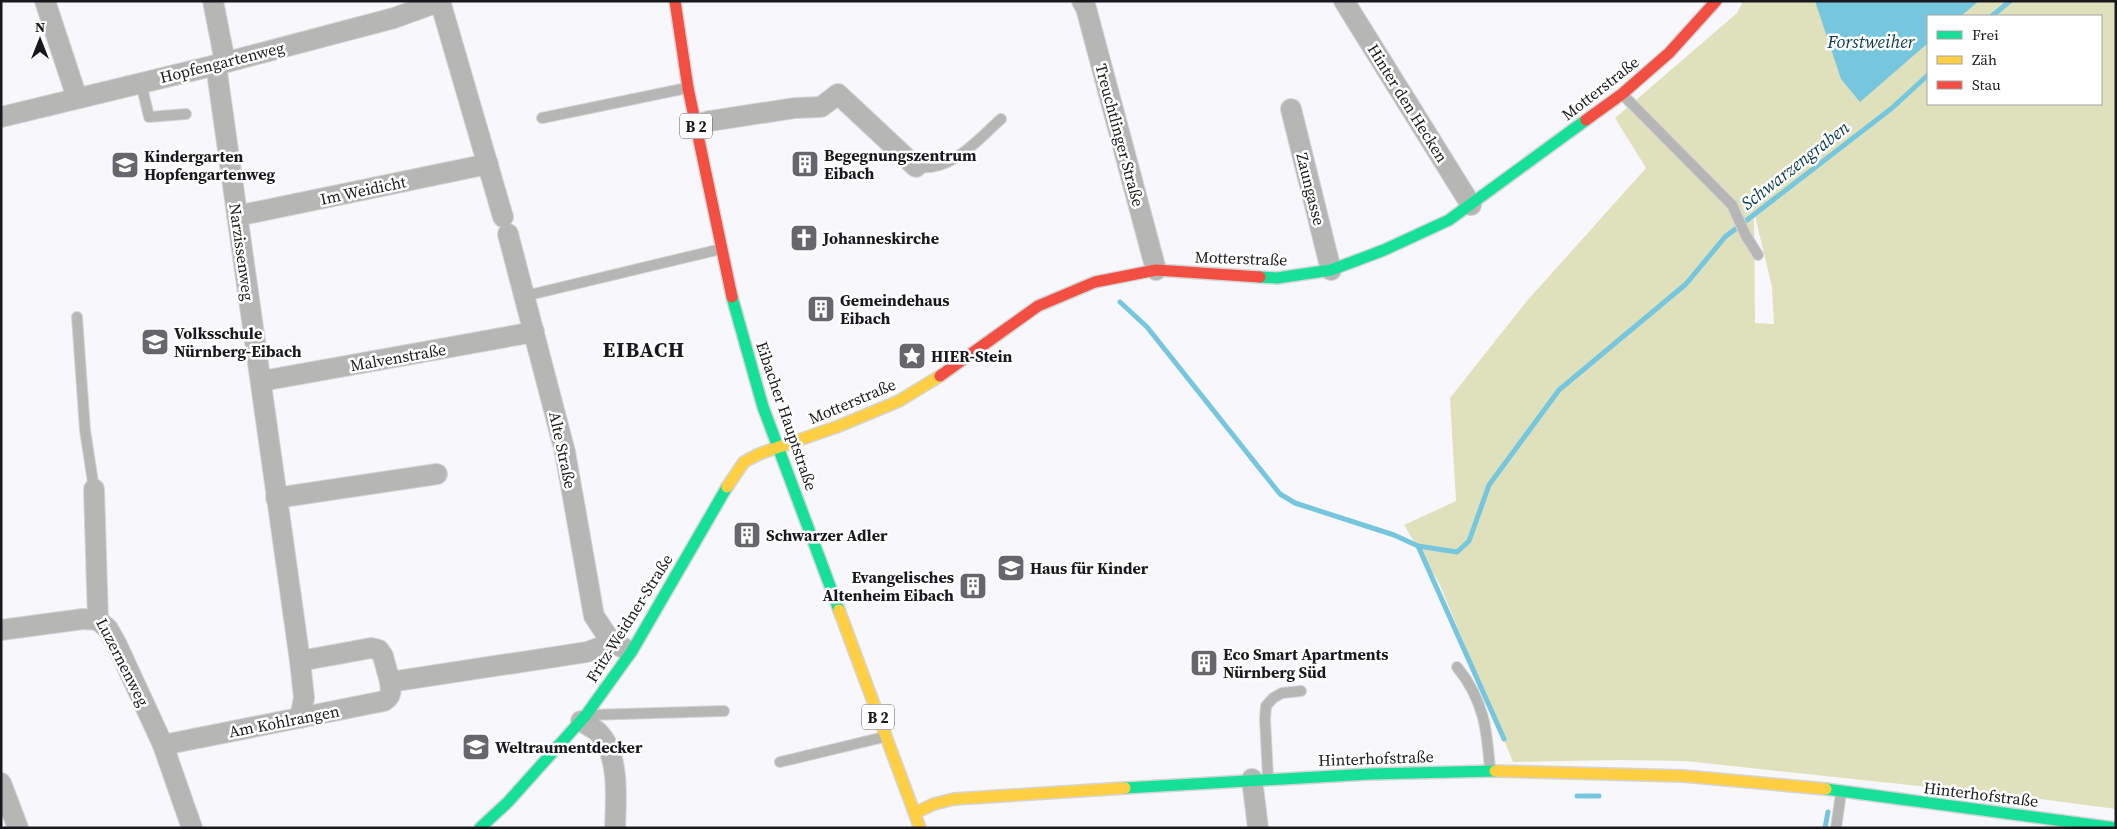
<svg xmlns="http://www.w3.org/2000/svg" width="2117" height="829" viewBox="0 0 2117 829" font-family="'Source Serif 4',serif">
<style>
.green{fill:#dfe1bd;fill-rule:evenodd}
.water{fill:#76c6dd}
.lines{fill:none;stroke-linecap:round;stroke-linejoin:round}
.stream{stroke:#76c6dd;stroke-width:5}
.lane-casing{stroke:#d5d5d7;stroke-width:12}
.street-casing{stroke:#d5d5d7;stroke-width:22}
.fast-casing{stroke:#d5d5d7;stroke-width:14}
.slow-casing{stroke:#d5d5d7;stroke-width:14}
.jam-casing{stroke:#d5d5d7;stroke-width:14}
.lane{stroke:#b6b6b5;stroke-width:10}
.street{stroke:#b6b6b5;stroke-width:20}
.fast{stroke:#16e098;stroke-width:11}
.slow{stroke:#ffcf43;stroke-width:11}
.jam{stroke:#f24e42;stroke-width:11}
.labels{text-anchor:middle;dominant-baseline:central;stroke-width:5;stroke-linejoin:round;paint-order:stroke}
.shield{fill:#fff;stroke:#5e5e61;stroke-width:1}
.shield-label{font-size:15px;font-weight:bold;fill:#19191d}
.street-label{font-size:16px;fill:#19191d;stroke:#fff}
.poi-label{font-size:16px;font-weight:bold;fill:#19191d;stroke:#fff;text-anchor:start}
.water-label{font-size:18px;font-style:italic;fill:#083c49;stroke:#fff}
.district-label{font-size:21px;font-weight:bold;letter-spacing:1px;fill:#19191d;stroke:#fff}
</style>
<rect width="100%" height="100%" fill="#f8f8fc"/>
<path class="green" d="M1743 1H2116V809L2040 799 1685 761 1620 760 1513 762 1439 583 1404 525 1456 501 1450 398 1526 302 1646 168 1615 118 1737 13ZM1928 16H2101V104H1928ZM1754 212 1772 287 1774 324 1755 323Z"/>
<path class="water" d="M1815 1H1979L1961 16H1928V43L1860 102 1841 79Z"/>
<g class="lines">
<g class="stream">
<path d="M1992 16 2010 1"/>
<path d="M1120 302 1147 327 1280 494 1295 503 1394 535 1418 546 1457 552 1469 541 1489 485 1559 390 1686 284 1725 237 1892 108 1928 75"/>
<path d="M1418 546 1504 739"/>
<path d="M1577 796H1599"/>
<path d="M1825 828 1828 812"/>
</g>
<defs>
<g id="lane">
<path d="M141 83 149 117 186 114"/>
<path d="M1623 95 1732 205 1746 236 1758 255"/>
<path d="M542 118 687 88"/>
<path d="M916 167C952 172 976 141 1001 119"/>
<path d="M525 296 721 249"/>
<path d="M77 317 85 430 94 489"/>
<path d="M1457 667C1484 700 1487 730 1490 770"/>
<path d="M589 715 724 711"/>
<path d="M780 762 884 737"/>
<path d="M1268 777 1265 719 1266 706 1273 698 1282 693 1301 691"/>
<path d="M1836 828 1841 793"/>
</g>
<g id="street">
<path d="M45 1 77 98"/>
<path d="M213 1 225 62"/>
<path d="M440 1 503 217"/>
<path d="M1082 1 1086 8 1156 270"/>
<path d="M1344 1 1471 205"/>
<path d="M216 65 300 661 304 698 300 718"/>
<path d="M1291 109 1331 270"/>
<path d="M1 117 216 65 394 18 441 1"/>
<path d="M695 125 710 121 795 108 821 107 838 94 916 167"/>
<path d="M237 216 488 164"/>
<path d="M508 234 565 452 594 616 612 643 624 648"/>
<path d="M262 381 534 332"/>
<path d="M94 489 98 620 108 629 117 645 163 745 192 828"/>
<path d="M276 498 437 474"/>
<path d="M1 630 83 619 98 620"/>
<path d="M300 661 371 648 379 650 383 656 390 682"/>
<path d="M581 721C587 725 594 728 598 732 620 754 616 799 615 828"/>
<path d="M163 745 384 701C392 696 391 691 390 682L587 652 612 643"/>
<path d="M1252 779 1258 828"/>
<path d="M1 783 18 828"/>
</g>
<g id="fast">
<path d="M1260 277 1277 278 1331 270 1384 250 1449 220 1586 120"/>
<path d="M732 297 763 407 839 610"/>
<path d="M1125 788 1370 774 1495 771"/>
<path d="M1826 789 2116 828"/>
<path d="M480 828 508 802 586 715 632 651 727 487"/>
</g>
<g id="slow">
<path d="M727 487 744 462 759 454 839 426 899 401 940 376"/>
<path d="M839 610 920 828"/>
<path d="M1495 771 1683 776 1826 789"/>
<path d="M915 813 934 804 954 799 1125 788"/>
</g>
<g id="jam">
<path d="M675 1 688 88 732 297"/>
<path d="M1586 120 1622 94 1669 53 1716 1"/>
<path d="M940 376 1038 306 1095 282 1156 270 1260 277"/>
</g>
</defs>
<use href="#lane" class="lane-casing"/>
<use href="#street" class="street-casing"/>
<use href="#fast" class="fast-casing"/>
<use href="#slow" class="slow-casing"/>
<use href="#jam" class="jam-casing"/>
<use href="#lane" class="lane"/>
<use href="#street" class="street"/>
<use href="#fast" class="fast"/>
<use href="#slow" class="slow"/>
<use href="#jam" class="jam"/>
</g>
<defs>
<symbol id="building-square" viewBox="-11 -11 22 22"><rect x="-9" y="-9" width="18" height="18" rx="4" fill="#67676b" stroke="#fff"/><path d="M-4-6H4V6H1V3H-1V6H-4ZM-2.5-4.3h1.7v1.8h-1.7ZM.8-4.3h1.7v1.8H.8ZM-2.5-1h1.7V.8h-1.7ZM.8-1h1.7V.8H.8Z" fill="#fff"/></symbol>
<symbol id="school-square" viewBox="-11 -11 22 22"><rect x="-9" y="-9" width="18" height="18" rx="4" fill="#67676b" stroke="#fff"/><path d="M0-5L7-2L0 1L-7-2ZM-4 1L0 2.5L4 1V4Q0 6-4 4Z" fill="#fff"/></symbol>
<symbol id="church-square" viewBox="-11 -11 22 22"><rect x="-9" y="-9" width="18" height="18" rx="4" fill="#67676b" stroke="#fff"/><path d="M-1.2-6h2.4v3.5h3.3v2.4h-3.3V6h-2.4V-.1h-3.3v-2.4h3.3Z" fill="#fff"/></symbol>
<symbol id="sight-square" viewBox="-11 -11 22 22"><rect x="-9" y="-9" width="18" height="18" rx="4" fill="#67676b" stroke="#fff"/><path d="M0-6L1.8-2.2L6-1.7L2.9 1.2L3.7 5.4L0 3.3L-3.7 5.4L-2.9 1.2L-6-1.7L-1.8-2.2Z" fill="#fff"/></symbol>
</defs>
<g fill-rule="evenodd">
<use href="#building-square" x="789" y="148" width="32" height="32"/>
<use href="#school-square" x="109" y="149" width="32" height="32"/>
<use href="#church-square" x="788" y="222" width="32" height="32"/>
<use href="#building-square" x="805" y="293" width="32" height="32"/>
<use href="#school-square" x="139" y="326" width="32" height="32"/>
<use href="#sight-square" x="896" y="340" width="32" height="32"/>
<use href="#building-square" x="731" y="519" width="32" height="32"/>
<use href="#school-square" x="995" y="552" width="32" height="32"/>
<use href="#building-square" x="957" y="570" width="32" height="32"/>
<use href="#building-square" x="1188" y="647" width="32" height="32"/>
<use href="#school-square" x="460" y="731" width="32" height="32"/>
</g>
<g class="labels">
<g class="shield">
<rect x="680" y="113.5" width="32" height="25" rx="4"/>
<rect x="862" y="704.5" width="32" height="25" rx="4"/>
</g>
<g class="shield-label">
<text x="696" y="126">B 2</text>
<text x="878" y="717">B 2</text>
</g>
<g class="street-label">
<text transform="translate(222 62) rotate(-14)">Hopfengartenweg</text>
<text transform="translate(1600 88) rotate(-38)">Motterstraße</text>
<text transform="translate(1408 103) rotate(58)">Hinter den Hecken</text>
<text transform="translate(1120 135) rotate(75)">Treuchtlinger Straße</text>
<text transform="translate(1311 189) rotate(76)">Zaungasse</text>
<text transform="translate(363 190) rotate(-12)">Im Weidicht</text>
<text transform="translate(242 252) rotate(82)">Narzissenweg</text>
<text transform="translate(1241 258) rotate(2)">Motterstraße</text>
<text transform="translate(398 357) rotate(-10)">Malvenstraße</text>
<text transform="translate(852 401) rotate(-23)">Motterstraße</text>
<text transform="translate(787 416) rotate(71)">Eibacher Hauptstraße</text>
<text transform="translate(563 450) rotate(78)">Alte Straße</text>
<text transform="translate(629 618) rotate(-58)">Fritz-Weidner-Straße</text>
<text transform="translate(123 662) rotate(63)">Luzernenweg</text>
<text transform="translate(284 721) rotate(-11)">Am Kohlrangen</text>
<text transform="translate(1376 758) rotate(-2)">Hinterhofstraße</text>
<text transform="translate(1981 794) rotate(7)">Hinterhofstraße</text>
</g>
<g class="poi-label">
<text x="824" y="155">Begegnungszentrum<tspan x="824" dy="18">Eibach</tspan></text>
<text x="144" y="156">Kindergarten<tspan x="144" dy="18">Hopfengartenweg</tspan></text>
<text x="823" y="238">Johanneskirche</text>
<text x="840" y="300">Gemeindehaus<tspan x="840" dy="18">Eibach</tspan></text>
<text x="174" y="333">Volksschule<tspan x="174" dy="18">Nürnberg-Eibach</tspan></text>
<text x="931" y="356">HIER-Stein</text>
<text x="766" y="535">Schwarzer Adler</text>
<text x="1030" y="568">Haus für Kinder</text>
<text x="954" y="577" text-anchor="end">Evangelisches<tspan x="954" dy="18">Altenheim Eibach</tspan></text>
<text x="1223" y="654">Eco Smart Apartments<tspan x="1223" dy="18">Nürnberg Süd</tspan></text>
<text x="495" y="747">Weltraumentdecker</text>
</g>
<g class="water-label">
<text x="1871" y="41">Forstweiher</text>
<text transform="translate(1795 165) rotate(-38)">Schwarzengraben</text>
</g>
<g class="district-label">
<text x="644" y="349">EIBACH</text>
</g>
</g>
<rect width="2117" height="829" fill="none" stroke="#19191d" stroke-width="5"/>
<rect x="1927" y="15" width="175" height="90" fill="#ffffff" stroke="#a3a3a5"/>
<rect x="1937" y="31" width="25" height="8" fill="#16e098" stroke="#a3a3a5"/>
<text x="1972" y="40" font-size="15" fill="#19191d">Frei</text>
<rect x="1937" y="56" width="25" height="8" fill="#ffcf43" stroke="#a3a3a5"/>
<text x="1972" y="65" font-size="15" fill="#19191d">Zäh</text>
<rect x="1937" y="81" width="25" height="8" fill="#f24e42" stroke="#a3a3a5"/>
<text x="1972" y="90" font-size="15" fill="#19191d">Stau</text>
<g transform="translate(40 40)" stroke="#ffffff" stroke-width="4" paint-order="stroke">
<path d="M0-4L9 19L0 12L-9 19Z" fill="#19191d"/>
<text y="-8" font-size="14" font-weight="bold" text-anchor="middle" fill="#19191d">N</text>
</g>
</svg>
